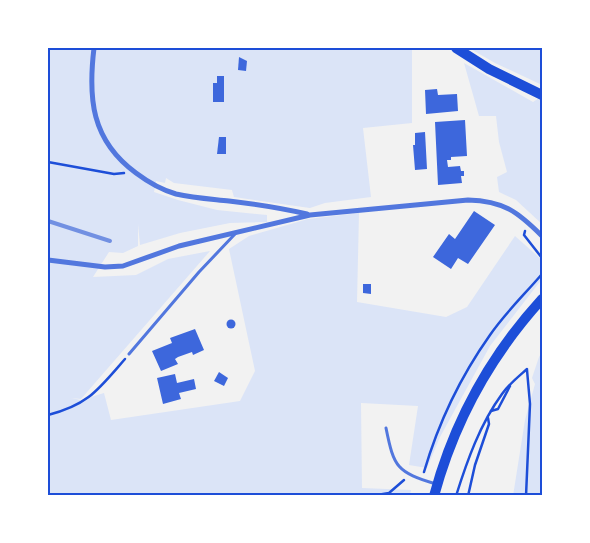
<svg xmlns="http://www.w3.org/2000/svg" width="590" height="543" viewBox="0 0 590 543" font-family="Helvetica,sans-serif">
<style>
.green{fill:#dbe4f7}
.building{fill:#3d67dc}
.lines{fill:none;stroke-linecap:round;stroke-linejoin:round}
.path{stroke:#1d4ed8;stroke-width:2.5}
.service{stroke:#5277de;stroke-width:3}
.minor{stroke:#5277de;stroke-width:5}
.secondary{stroke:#1d4ed8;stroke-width:10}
.primary{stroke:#1d4ed8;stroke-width:10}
.rail{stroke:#7290e2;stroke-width:4}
.neatline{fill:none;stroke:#1d4ed8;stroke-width:2}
</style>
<rect width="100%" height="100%" fill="#f2f2f2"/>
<g class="green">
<path d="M48 48H412V123L363 128 371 197 325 203 310 208 234 197 232 190 174 183 166 178 165 183 156 181 154 192 178 200 217 210 267 215V222L230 223 180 233 140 245 138 224V246L123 253 109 252 93 277 136 275 168 259 210 251 81 399 71 398 81 400 104 393 111 420 240 401 255 371 229 249 249 236 308 219 359 213 357 302 446 317 467 307 515 236 542 260V279L490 346 440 437 427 468 409 465 418 406 361 403 362 488 411 490 410 495H48Z"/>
<path d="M469 48H542V85L495 63Z"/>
<path d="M464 63 533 102 542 96V224L516 200 499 192 497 177 507 172 499 142 496 116H479Z"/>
<path d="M542 352V495L513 496 525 420 535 384 532 378 539 357Z"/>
</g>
<g class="building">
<path d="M239 57 247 61 246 71 238 70Z"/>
<path d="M217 76H224V102H213V83H217Z"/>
<path d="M437 89 438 95 457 94 458 111 426 114 425 90Z"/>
<path d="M465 120 467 156 451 157V160H447L448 167 460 166 461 171H464V176H461L462 183 438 185 435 122Z"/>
<path d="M425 132 427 169 415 170 413 145H415V133Z"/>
<path d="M219 137H226V154H217Z"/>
<path d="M474 211 495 225 468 264 458 258 451 269 433 257 449 234 455 239Z"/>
<path d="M363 284H371V294L363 293Z"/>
<circle cx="231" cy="324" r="4.5"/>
<path d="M195 329 204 350 193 355 192 352 178 357 175 359 178 364 161 371 152 351 172 343 170 338Z"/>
<path d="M219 372 228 378 224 386 214 381Z"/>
<path d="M175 374 177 383 194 379 196 389 179 393 181 399 163 404 157 378Z"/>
</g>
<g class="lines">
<g class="path">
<path d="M48 162 114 174 124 173"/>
<path d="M525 231 524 235 542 258"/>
<path d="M491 411 498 409 510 386"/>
<path d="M48 415C88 405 98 390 125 359"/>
<path d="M424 472C438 424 461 376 490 335 505 313 525 294 542 274"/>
<path d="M371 496 389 493 404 480"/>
<path d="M456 496C467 461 480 424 502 394 509 384 518 377 527 369"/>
<path d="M468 496 475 465 489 424 488 418"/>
<path d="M526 496 530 404 527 370"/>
</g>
<g class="service">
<path d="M129 354 199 272 235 234"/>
<path d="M386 428C394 468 397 472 436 484"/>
</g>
<g class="minor">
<path d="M94 48C88 98 91 140 136 173 148 182 162 190 176 194 194 198 211 199 229 201 255 204 281 208 307 214"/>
<path d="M48 260 105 267 123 266 179 246 310 215 468 200C504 201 518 212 542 236"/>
</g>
<path class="secondary" d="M434 496C454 422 491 355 542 299"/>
<path class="primary" d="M456 48 489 69 542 95"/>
<path class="rail" d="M48 221 110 241"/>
</g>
<rect width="590" height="543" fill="none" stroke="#ffffff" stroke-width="98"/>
<rect x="49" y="49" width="492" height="445" class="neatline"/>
</svg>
